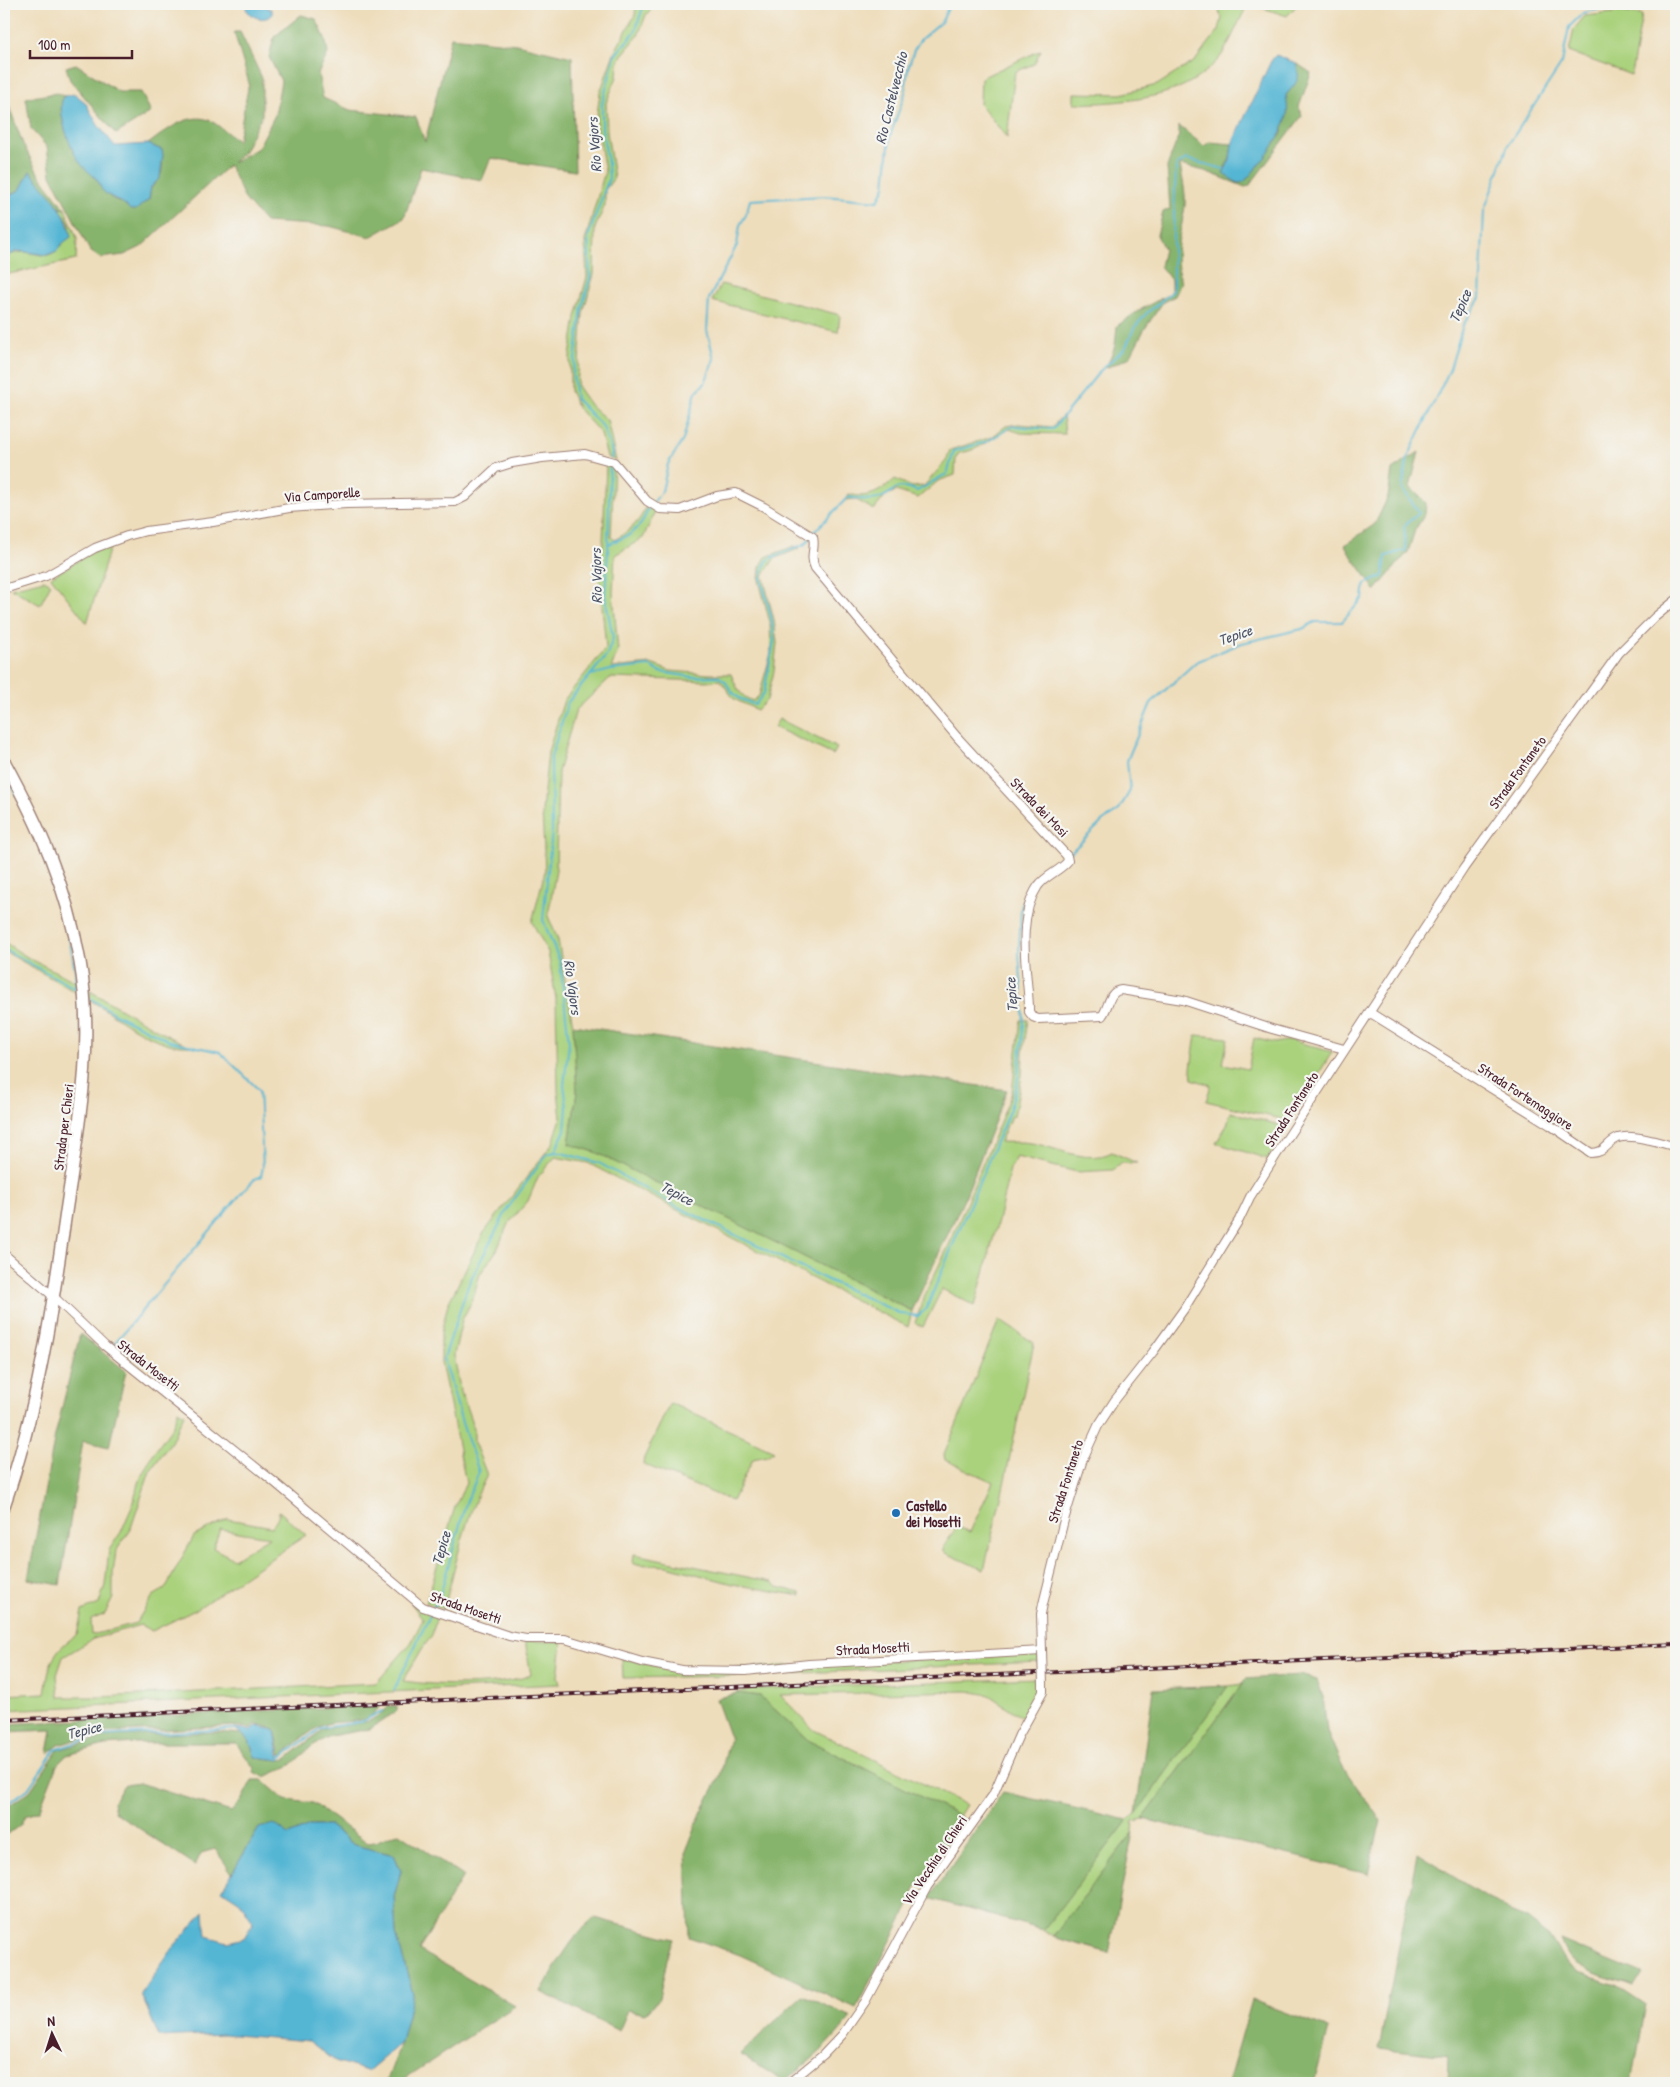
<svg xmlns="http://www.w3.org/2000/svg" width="1680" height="2087" viewBox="0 0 1680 2087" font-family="'Patrick Hand',sans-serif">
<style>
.green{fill:#aad27d;stroke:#7a7854;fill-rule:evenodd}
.forest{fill:#87b46c;stroke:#686a4c}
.water{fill:#55b6d4;stroke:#506a80}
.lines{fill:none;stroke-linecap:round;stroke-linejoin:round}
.stream{stroke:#55b6d4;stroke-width:2}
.street-casing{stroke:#9c7e73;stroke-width:10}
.secondary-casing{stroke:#9c7e73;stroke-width:14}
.street{stroke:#fff;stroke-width:8}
.secondary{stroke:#fff;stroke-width:11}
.rail-casing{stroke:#4a1f2b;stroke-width:4}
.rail{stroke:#f6f6f2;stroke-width:2;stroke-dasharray:5.5;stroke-linecap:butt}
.street-bridge-casing{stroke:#9c7e73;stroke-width:10;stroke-linecap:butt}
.street-bridge{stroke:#fff;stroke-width:8}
.poi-dot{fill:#1f6fb2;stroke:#f6f6f2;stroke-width:2}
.labels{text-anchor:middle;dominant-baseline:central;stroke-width:4.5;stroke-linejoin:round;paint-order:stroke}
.street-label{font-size:14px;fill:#4a1f2b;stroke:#f6f6f2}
.poi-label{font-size:14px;font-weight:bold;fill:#4a1f2b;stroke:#f6f6f2;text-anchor:start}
.water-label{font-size:15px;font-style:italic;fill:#4e5466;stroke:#f6f6f2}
</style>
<rect width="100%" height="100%" fill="#f6f6f2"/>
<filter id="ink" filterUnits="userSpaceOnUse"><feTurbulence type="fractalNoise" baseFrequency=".02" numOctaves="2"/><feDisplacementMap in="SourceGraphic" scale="10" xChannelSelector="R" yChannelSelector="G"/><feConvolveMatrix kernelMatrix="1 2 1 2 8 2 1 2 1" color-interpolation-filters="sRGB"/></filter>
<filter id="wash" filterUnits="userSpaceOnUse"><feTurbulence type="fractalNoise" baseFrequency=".0096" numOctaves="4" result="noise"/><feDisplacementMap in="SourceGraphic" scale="20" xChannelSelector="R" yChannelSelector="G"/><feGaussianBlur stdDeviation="1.12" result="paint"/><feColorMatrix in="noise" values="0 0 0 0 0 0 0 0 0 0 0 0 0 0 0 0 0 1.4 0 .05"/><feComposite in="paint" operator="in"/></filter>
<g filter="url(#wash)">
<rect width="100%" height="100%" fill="#edb"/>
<g class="green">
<path d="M636 4H655L646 15 638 36 622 55 618 64 617 77 606 103 607 132 614 178 605 190V205L595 228 594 274 583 313 577 386 591 406 607 420 616 461 607 457 601 434 578 408 570 391V356L576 317 587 277 585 241 605 171 596 121 600 93 614 53 635 15Z"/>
<path d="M1216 4 1235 6 1237 4H1248C1240 18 1227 51 1217 61 1181 101 1123 102 1074 104V93L1121 94 1157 85 1195 61 1219 30 1222 18Z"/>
<path d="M1251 4H1298L1287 16Z"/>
<path d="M1621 12 1642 15 1631 75 1569 52 1574 29 1585 16Z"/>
<path d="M1041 50 1034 64 1015 72 1007 138 980 104 981 78Z"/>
<path d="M60 208 65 209 77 238 76 260 4 275V258C38 238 49 281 70 225Z"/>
<path d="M721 284 840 315 838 332 712 301Z"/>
<path d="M1063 415 1065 434 1021 433 1009 429C990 438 982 450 959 453L956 458 955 475 938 481 918 498 896 491 885 496 874 510 855 499 845 500 849 494C867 500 882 491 895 479L912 487 924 486 946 461 950 450 992 437 1006 426 1018 424 1052 427Z"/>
<path d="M606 464 614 466 611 537 615 540C630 530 640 522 647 505L655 512 643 538 615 555 613 593 618 651 611 668 651 664 670 671 708 674H731C736 686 739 696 753 701L759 696 771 653 770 623 759 580 760 567 766 557 794 546 800 548 774 559 763 576 774 620 777 643 774 671 767 700 757 710 734 699 720 680 712 681 610 678 576 710 558 772 556 870 548 916 558 940 573 1025 577 1092 569 1144 595 1152 912 1311 908 1327 679 1211 588 1163 555 1157 538 1177 528 1201 508 1224 497 1250 480 1274 472 1301 462 1320 454 1355 460 1389 474 1429V1442L487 1475C465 1517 456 1563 444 1609L426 1603 455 1507 466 1483 441 1362V1333L448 1304 483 1234 553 1143 561 1118 558 1091 556 999 548 952 532 922 545 871 542 811 548 752 564 700 606 648 599 574 603 542Z"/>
<path d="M111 544 87 623 51 577 91 553Z"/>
<path d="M44 580 51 584 40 605 11 588Z"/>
<path d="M779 719 837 748 833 755 774 727Z"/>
<path d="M4 942 27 957 78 983 77 993 4 951Z"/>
<path d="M90 991 170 1037 190 1046C157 1049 118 1017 90 1000Z"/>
<path d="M1021 1020H1028L1023 1052 1022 1076 1014 1116H1011L1000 1142C1010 1143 1021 1141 1031 1143 1057 1147 1087 1165 1112 1152L1137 1163H1121L1113 1170 1077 1172 1016 1157 1010 1169 998 1221 975 1306 942 1289 923 1327 915 1323 926 1292 949 1245 1005 1110 1012 1092Z"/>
<path d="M1196 1035 1228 1038 1223 1064 1248 1069 1254 1038 1274 1043 1291 1040 1332 1052 1290 1121 1206 1101 1211 1085 1192 1079 1191 1068Z"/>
<path d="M1231 1112 1283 1126 1286 1130 1268 1159 1216 1143 1227 1125Z"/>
<path d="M999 1320 1034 1343 1003 1489 984 1570 944 1552V1546L957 1527 970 1532 993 1482 945 1460 944 1455Z"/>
<path d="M670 1403 774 1451 767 1456 753 1459 732 1501 643 1464 644 1458Z"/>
<path d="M178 1410 184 1414 171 1442 150 1471 130 1531 116 1551 113 1573V1598L105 1614 91 1620 92 1635 136 1623 153 1596 165 1589 194 1536 228 1519 272 1527 279 1515V1511L306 1535 195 1610 152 1631 140 1625 93 1639 63 1657 57 1675 59 1697H100L376 1683 411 1643 423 1619 411 1603 437 1616 432 1635 422 1649 403 1681C438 1686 498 1688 531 1675L525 1641 562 1642 558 1677 560 1684 4 1710V1695L45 1693C50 1664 50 1652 77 1635L82 1611 99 1604 105 1585 109 1550 121 1532 131 1509 141 1477 153 1454 172 1428ZM220 1529 269 1537 234 1559 213 1548Z"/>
<path d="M634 1554 772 1582 778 1587 801 1593V1596L733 1584 667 1566 633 1564Z"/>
<path d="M1038 1654 1039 1662 738 1676 623 1678 622 1658 675 1671Z"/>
<path d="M1039 1678 1040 1688 1023 1718 989 1695 968 1691 780 1695 814 1730 966 1805 959 1816 808 1740 760 1696 737 1693 749 1689Z"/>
<path d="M1242 1684 1143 1819 1134 1821 1133 1832 1053 1937 1043 1930 1128 1820 1136 1814 1228 1686Z"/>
</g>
<g class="forest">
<path d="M301 15 316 19 325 38 328 53 318 74 323 98 350 110 416 117 425 142 451 37 516 44 572 57 575 171 491 158 482 180 421 168 404 218 370 237 329 226 265 222 245 199 229 165 141 247 124 255 100 258 90 251 51 175 47 147 31 129 26 98 57 93 64 96C55 109 71 149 80 162 84 168 92 172 96 179 102 185 103 191 110 197 119 203 130 205 140 206L149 199C151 183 152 189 159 178 164 171 161 159 162 150L148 144C165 132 186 112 209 120 219 125 229 135 238 141L249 83 234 32H240L262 78V115L244 151 232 163 258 148 275 115 281 81 269 57 274 37Z"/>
<path d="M1296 63 1311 73 1299 107 1302 116 1249 186 1245 187 1205 171 1180 165C1182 177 1186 192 1185 205 1181 237 1172 249 1181 283L1175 296 1163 302 1144 330 1130 357 1106 368 1115 346 1117 326 1138 311 1171 293V280L1160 266 1164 249 1157 235 1163 212 1170 209 1167 167 1179 135V126L1204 146 1210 142 1232 144 1230 159 1224 169 1244 182 1281 135 1287 114 1286 95C1295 84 1301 77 1296 63Z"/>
<path d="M76 64 119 92H141L151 112 116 134 70 80 66 67Z"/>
<path d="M4 93 23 144 38 173 65 209 60 208 30 171 20 190 4 198V175L6 173 4 158Z"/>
<path d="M1419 452 1410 487 1426 503 1425 514 1415 530 1408 552 1375 591C1367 575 1354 562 1345 545L1375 524 1388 497 1392 470Z"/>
<path d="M573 1025 1007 1090 966 1195 912 1311 595 1152 569 1144 577 1092Z"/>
<path d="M80 1334 126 1371 109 1447 83 1441 60 1585 28 1579 55 1436Z"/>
<path d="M1300 1675 1317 1680 1323 1697 1327 1731 1342 1766 1381 1821 1368 1874 1143 1819 1246 1679Z"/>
<path d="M1228 1686 1136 1814 1153 1689Z"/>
<path d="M737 1693 760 1696 808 1740 963 1818 914 1890 912 1900 856 2008 740 1955 689 1937 686 1851 701 1813 720 1776 730 1738 716 1699Z"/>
<path d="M380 1705C369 1728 343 1718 323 1725 310 1730 293 1747 281 1756L275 1729 257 1724 250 1728 234 1726 97 1733 59 1745 48 1753 52 1730 4 1732V1724Z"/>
<path d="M389 1706H397V1711L370 1729 330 1736 312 1746 291 1765 265 1777 254 1772V1768L236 1743H136L105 1745 67 1755 57 1765 39 1811 25 1816 20 1825 4 1837V1809L30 1791 58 1750 108 1736 218 1732 242 1734 249 1740 255 1757 280 1760 286 1759 323 1729 369 1721 380 1715Z"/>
<path d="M252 1780H262L285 1800 313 1803 368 1843C380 1842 388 1835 399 1833L463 1876 419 1950 515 2006 398 2083H386L401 2043 413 1994 396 1934 394 1897 401 1871 394 1855 354 1845 330 1826H309L289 1835 259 1828 232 1873 215 1849 201 1853 195 1866 115 1812 113 1802 124 1785 139 1783 231 1812 241 1801Z"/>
<path d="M1003 1792 1128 1820 1043 1930 929 1898Z"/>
<path d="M1133 1832 1109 1953 1053 1937Z"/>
<path d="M1417 1854 1510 1912 1527 1919 1549 1936 1566 1963 1578 1973 1617 1985 1646 2004 1632 2083H1447L1448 2056 1379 2048Z"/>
<path d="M595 1918 674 1939 667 1959 659 1999 645 2014 628 2010 619 2031 541 1992C552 1972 576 1929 595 1918Z"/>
<path d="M1560 1940 1641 1974H1642L1634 1986C1615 1978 1587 1975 1572 1961 1566 1956 1563 1947 1560 1940Z"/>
<path d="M803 1995 851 2017C831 2043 810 2063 783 2081L740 2054Z"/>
<path d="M1252 2000 1329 2029 1314 2083H1228Z"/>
</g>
<g class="water">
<path d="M247 4H261L272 10V15C263 22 252 18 246 9Z"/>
<path d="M1276 55 1296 63C1302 79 1296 83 1286 95 1287 101 1288 109 1287 115 1282 140 1261 163 1244 182L1238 183 1223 174 1230 159 1232 144 1271 61Z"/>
<path d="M75 94 85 102 98 125 115 146 148 144 162 150 163 155 160 178 151 187 149 199 136 210H130C123 200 110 199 102 190 100 187 100 183 97 180 93 174 85 170 81 164 71 152 55 109 64 96Z"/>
<path d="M30 171C46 191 68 211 71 237L63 243 57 251 47 255 18 251 4 258V198L20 190Z"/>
<path d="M257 1726 275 1730 280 1760 255 1757 249 1740 234 1728 250 1730Z"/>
<path d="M274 1824 289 1835 309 1826H330L354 1845 394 1855 401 1871 394 1897 396 1934 413 1994 401 2043 368 2071 335 2061 309 2041 223 2034 159 2037 141 1994 175 1945 204 1912 206 1936 228 1942 244 1938 253 1922 240 1902 222 1890 259 1828Z"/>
</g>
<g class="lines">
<g class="stream">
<path d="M611 458 612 452 603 427 576 399 573 375 582 307 590 278 588 237 609 178 608 163 602 129V104L615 55 635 32 644 4"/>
<path d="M653 503 662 491 668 464 683 440 696 392 705 383 714 359 707 330 709 299 737 245 740 225 746 215 750 200 825 196 878 201 885 186 890 136 905 93 908 68 914 50 921 39 942 21 948 8 952 4"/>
<path d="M813 533 848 497C858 499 867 501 877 499 897 494 892 480 917 491 928 486 936 478 947 474L954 451 986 442 1013 426 1053 429 1100 371 1126 347 1134 328 1147 313 1173 291V238L1176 166 1186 159 1224 169"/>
<path d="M609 544 629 535 641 524 650 506"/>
<path d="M591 675 611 670 650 666 660 672 693 677 718 676 725 681 731 691 739 698 755 705 764 693 774 640 771 616 761 579 763 568 767 561 773 557 805 544 810 538"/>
<path d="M4 773 16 795"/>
<path d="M1069 854 1103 821 1118 811 1130 791 1127 761 1151 703 1196 662 1242 643 1302 629 1315 622H1342L1363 598 1365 584 1383 576 1386 556 1406 550 1404 526 1419 513 1402 488 1408 457 1450 369 1463 325 1480 298 1484 211 1508 145 1562 63 1569 27 1583 13 1613 6 1655 7 1661 4"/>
<path d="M68 932 77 981 74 988"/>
<path d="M4 949 78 990"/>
<path d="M90 998 115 1014 170 1041 220 1052 259 1090 263 1167 261 1176 255 1179 246 1188 113 1345"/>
<path d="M555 1152 565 1130 567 1107 564 1085 569 1043 560 962 543 920 552 831 551 757 568 702 607 655 613 638 605 596 608 550 610 462"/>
<path d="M433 1609 440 1595 466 1503 479 1472 462 1423 444 1358 469 1283 508 1208 547 1154 555 1152 562 1153 599 1163 678 1207 817 1275 901 1314 918 1316 926 1309 1010 1109 1017 1085 1024 1023 1019 951 1021 908 1029 885 1049 866 1065 856"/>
<path d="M394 1690 431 1613"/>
<path d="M279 1759 321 1728 361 1722 382 1711"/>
<path d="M4 1806 28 1789 55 1750 95 1736 236 1729"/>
</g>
</g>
</g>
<g filter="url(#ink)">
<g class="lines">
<defs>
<g id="street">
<path d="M4 589 46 576 95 548 127 536 146 531 213 522 289 508 346 504 455 502 465 497 496 468 512 463 542 458 585 454 614 462 647 501 660 509 680 510 717 496 736 493 764 507 813 537C816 548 809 556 815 568L957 737 1067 856 1068 861C1060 871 1046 875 1038 886 1016 919 1027 968 1029 1006V1012L1033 1017 1038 1019 1102 1016C1109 1008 1108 991 1121 990L1183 1000 1272 1029 1344 1049"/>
<path d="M1369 1012 1550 1125 1591 1153C1606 1153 1606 1143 1618 1138 1632 1133 1662 1143 1676 1147"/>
<path d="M4 1254 54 1297 105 1346 273 1481 423 1607 509 1636 526 1639H565L642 1662 682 1670 746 1671 809 1664 1042 1651 1041 1614 1043 1604 1064 1520 1083 1459 1098 1426 1115 1400 1153 1352 1184 1309 1239 1220 1250 1197 1282 1146 1464 868 1619 653 1655 617 1676 600"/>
<path d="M789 2083 823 2055 842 2035 865 2002 927 1887 993 1795 1019 1735 1043 1692V1684"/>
</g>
<path id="secondary" d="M4 761C40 827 67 887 80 962 95 1046 78 1129 66 1212 52 1311 37 1411 4 1506"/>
</defs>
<use href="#street" class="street-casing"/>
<use href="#secondary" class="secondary-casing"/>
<use href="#street" class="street"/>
<use href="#secondary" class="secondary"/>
<defs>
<path id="rail" d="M4 1720 1676 1644"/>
</defs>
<use href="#rail" class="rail-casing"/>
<use href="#rail" class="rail"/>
<defs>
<path id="street-bridge" d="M1042 1651 1043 1684"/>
</defs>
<use href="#street-bridge" class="street-bridge-casing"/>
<use href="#street-bridge" class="street-bridge"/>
</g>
</g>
<circle class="poi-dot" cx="896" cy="1513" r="5"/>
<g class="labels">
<g class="street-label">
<text transform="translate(322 494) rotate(-4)">Via Camporelle</text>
<text transform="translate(1517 772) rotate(-54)">Strada Fontaneto</text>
<text transform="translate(1040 807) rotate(46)">Strada dei Mosi</text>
<text transform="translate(1526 1096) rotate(33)">Strada Fortemaggiore</text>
<text transform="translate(1291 1109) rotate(-57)">Strada Fontaneto</text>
<text transform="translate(63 1127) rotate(-83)">Strada per Chieri</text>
<text transform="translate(149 1365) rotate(38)">Strada Mosetti</text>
<text transform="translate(1065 1481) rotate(-72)">Strada Fontaneto</text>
<text transform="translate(466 1607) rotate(19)">Strada Mosetti</text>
<text transform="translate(873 1648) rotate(-3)">Strada Mosetti</text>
<text transform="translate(934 1860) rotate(-56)">Via Vecchia di Chieri</text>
</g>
<g class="poi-label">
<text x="906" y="1505">Castello<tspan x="906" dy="16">dei Mosetti</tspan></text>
</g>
<g class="water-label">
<text transform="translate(891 98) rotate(-76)">Rio Castelvecchio</text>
<text transform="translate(594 145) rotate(-94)">Rio Vajors</text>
<text transform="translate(1460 306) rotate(-66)">Tepice</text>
<text transform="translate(596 576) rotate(-91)">Rio Vajors</text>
<text transform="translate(1235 635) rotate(-19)">Tepice</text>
<text transform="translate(573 987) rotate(82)">Rio Vajors</text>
<text transform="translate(1011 995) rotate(-94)">Tepice</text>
<text transform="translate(677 1193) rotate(28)">Tepice</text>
<text transform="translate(441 1548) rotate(-74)">Tepice</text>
<text transform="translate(84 1730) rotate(-14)">Tepice</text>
</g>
</g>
<rect width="1680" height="2087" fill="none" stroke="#f6f6f2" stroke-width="20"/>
<g transform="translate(52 2034) rotate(356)" stroke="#f6f6f2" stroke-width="4" paint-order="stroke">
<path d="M0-4L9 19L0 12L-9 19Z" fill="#4a1f2b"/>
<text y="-8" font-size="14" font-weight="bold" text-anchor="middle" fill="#4a1f2b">N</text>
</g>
<path d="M30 50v8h102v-8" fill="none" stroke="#4a1f2b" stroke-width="2.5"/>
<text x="38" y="50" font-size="15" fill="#4a1f2b" stroke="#f6f6f2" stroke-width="4" paint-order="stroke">100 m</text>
</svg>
